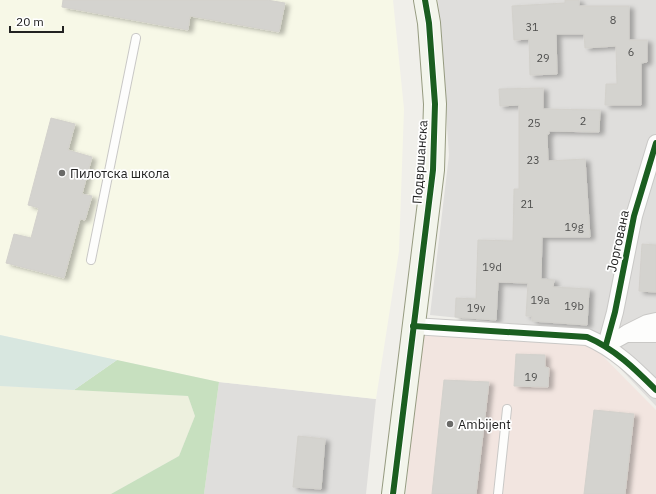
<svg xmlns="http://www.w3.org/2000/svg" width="656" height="494" viewBox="0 0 656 494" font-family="'IBM Plex Sans',sans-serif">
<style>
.residential{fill:#dfdedc}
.commercial{fill:#f2e5e0}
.education{fill:#f7f8e7}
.farmland{fill:#edf0de}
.forest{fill:#c7e0bf}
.wetland{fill:#d8e7e0}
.building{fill:#d4d3cf;stroke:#d3d1cc;filter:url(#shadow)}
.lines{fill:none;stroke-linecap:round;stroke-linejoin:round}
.lane-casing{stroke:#c9c8c6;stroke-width:10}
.street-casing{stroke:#c9c8c6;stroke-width:18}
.secondary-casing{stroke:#969b80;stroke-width:24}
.lane{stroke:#fdfdfc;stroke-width:8}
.street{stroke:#fdfdfc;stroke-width:16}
.secondary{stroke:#f3f5ec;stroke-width:22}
.cycleway-casing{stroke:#fff;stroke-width:8}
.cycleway{stroke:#1b5e20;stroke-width:6}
.poi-dot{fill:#6a6a68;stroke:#fff;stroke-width:1.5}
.labels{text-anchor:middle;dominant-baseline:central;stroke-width:3.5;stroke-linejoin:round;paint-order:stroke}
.number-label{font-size:11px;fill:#4e4e4d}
.street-label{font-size:13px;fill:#222;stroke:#fff}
.poi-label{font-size:13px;fill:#222;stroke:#fff;text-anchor:start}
</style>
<defs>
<filter id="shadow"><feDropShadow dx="4.5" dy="2.5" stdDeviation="2" flood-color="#0004"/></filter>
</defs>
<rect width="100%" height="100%" fill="#f0efea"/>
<g class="residential">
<path d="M438 0H656V406L584 331 430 315 449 155Z"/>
<path d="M219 382 376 399 366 494H204Z"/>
</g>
<path class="commercial" d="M420 331 588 341 656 410V494H406Z"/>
<path class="education" d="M0 0H393L404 109 399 251 376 399 219 382 0 335Z"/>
<path class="farmland" d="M0 386 188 396 195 416 179 456 111 494H0Z"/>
<path class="forest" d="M117 360 219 382 204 494H111L179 456 195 416 188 396 74 390Z"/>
<path class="wetland" d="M0 335 117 360 74 390 0 386Z"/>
<g class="building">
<path d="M63 0H267L285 3 279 32 190 16 188 30 62 7Z"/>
<path d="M565 0H579V6H629V40H647V62L641 63V105H605L606 84H617L616 46 585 48 584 34H556L557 74 530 75 529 39 514 40 512 6 565 3Z"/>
<path d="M543 88V109L600 110 599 132 549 131V134H547L548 161 585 159 590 237H542L541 279 554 280 553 287 589 289 587 325 532 321V316H526L528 283 498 282 496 320 455 317 456 298 476 299 478 240 513 241 514 189H519V105L500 106 499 89Z"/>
<path d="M51 118 75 124 68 150 92 157 82 194 92 196 85 220 80 219 64 278 6 263 14 234 31 238 39 208 28 205Z"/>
<path d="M642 244 656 245V292L639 291Z"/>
<path d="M516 354 545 355V367L549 368 548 387 514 386Z"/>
<path d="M444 380 489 382 476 494H432Z"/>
<path d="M594 410 634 414 625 494H584Z"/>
<path d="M298 436 325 439 321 489 293 487Z"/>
</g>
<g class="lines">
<defs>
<g id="lane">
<path d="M91 260 136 38"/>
<path d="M498 494 507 409"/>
</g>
<g id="street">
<path d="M413 326 587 337C615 349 635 369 656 390"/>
<path d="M627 333 647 323 656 321"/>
<path d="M606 345 615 312 634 216 656 143"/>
<path d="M606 345 626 334H656"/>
</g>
<path id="secondary" d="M393 494 433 170 435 104 429 23 425 0"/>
</defs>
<use href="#lane" class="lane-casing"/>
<use href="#street" class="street-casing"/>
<use href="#secondary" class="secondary-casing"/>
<use href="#lane" class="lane"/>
<use href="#street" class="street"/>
<use href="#secondary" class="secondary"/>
<defs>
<g id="cycleway">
<path d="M413 326 587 337C615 349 635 369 656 390"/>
<path d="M606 345 615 312 634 216 656 143"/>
<path d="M393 494 433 170 435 104 429 23 425 0"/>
</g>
</defs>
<use href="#cycleway" class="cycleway-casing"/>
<use href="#cycleway" class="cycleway"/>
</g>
<g class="poi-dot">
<circle cx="62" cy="173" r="4"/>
<circle cx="450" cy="424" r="4"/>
</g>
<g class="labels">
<g class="number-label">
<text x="613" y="20">8</text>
<text x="532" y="27">31</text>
<text x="631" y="52">6</text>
<text x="543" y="58">29</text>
<text x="583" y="121">2</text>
<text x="534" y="123">25</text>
<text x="533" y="160">23</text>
<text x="527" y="204">21</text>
<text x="574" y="227">19g</text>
<text x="492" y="267">19d</text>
<text x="540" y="300">19a</text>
<text x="574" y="306">19b</text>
<text x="476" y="308">19v</text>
<text x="531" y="377">19</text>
</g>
<g class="street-label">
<text transform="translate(420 162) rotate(-86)">Подвршанска</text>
<text transform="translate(618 241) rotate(-78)">Јоргована</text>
</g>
<g class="poi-label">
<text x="70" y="173">Пилотска школа</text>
<text x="458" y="424">Ambijent</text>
</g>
</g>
<path d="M10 26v6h53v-6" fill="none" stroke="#222222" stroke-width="2"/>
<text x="16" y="26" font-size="12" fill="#222222" stroke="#ffffff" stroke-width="3" paint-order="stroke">20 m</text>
</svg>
